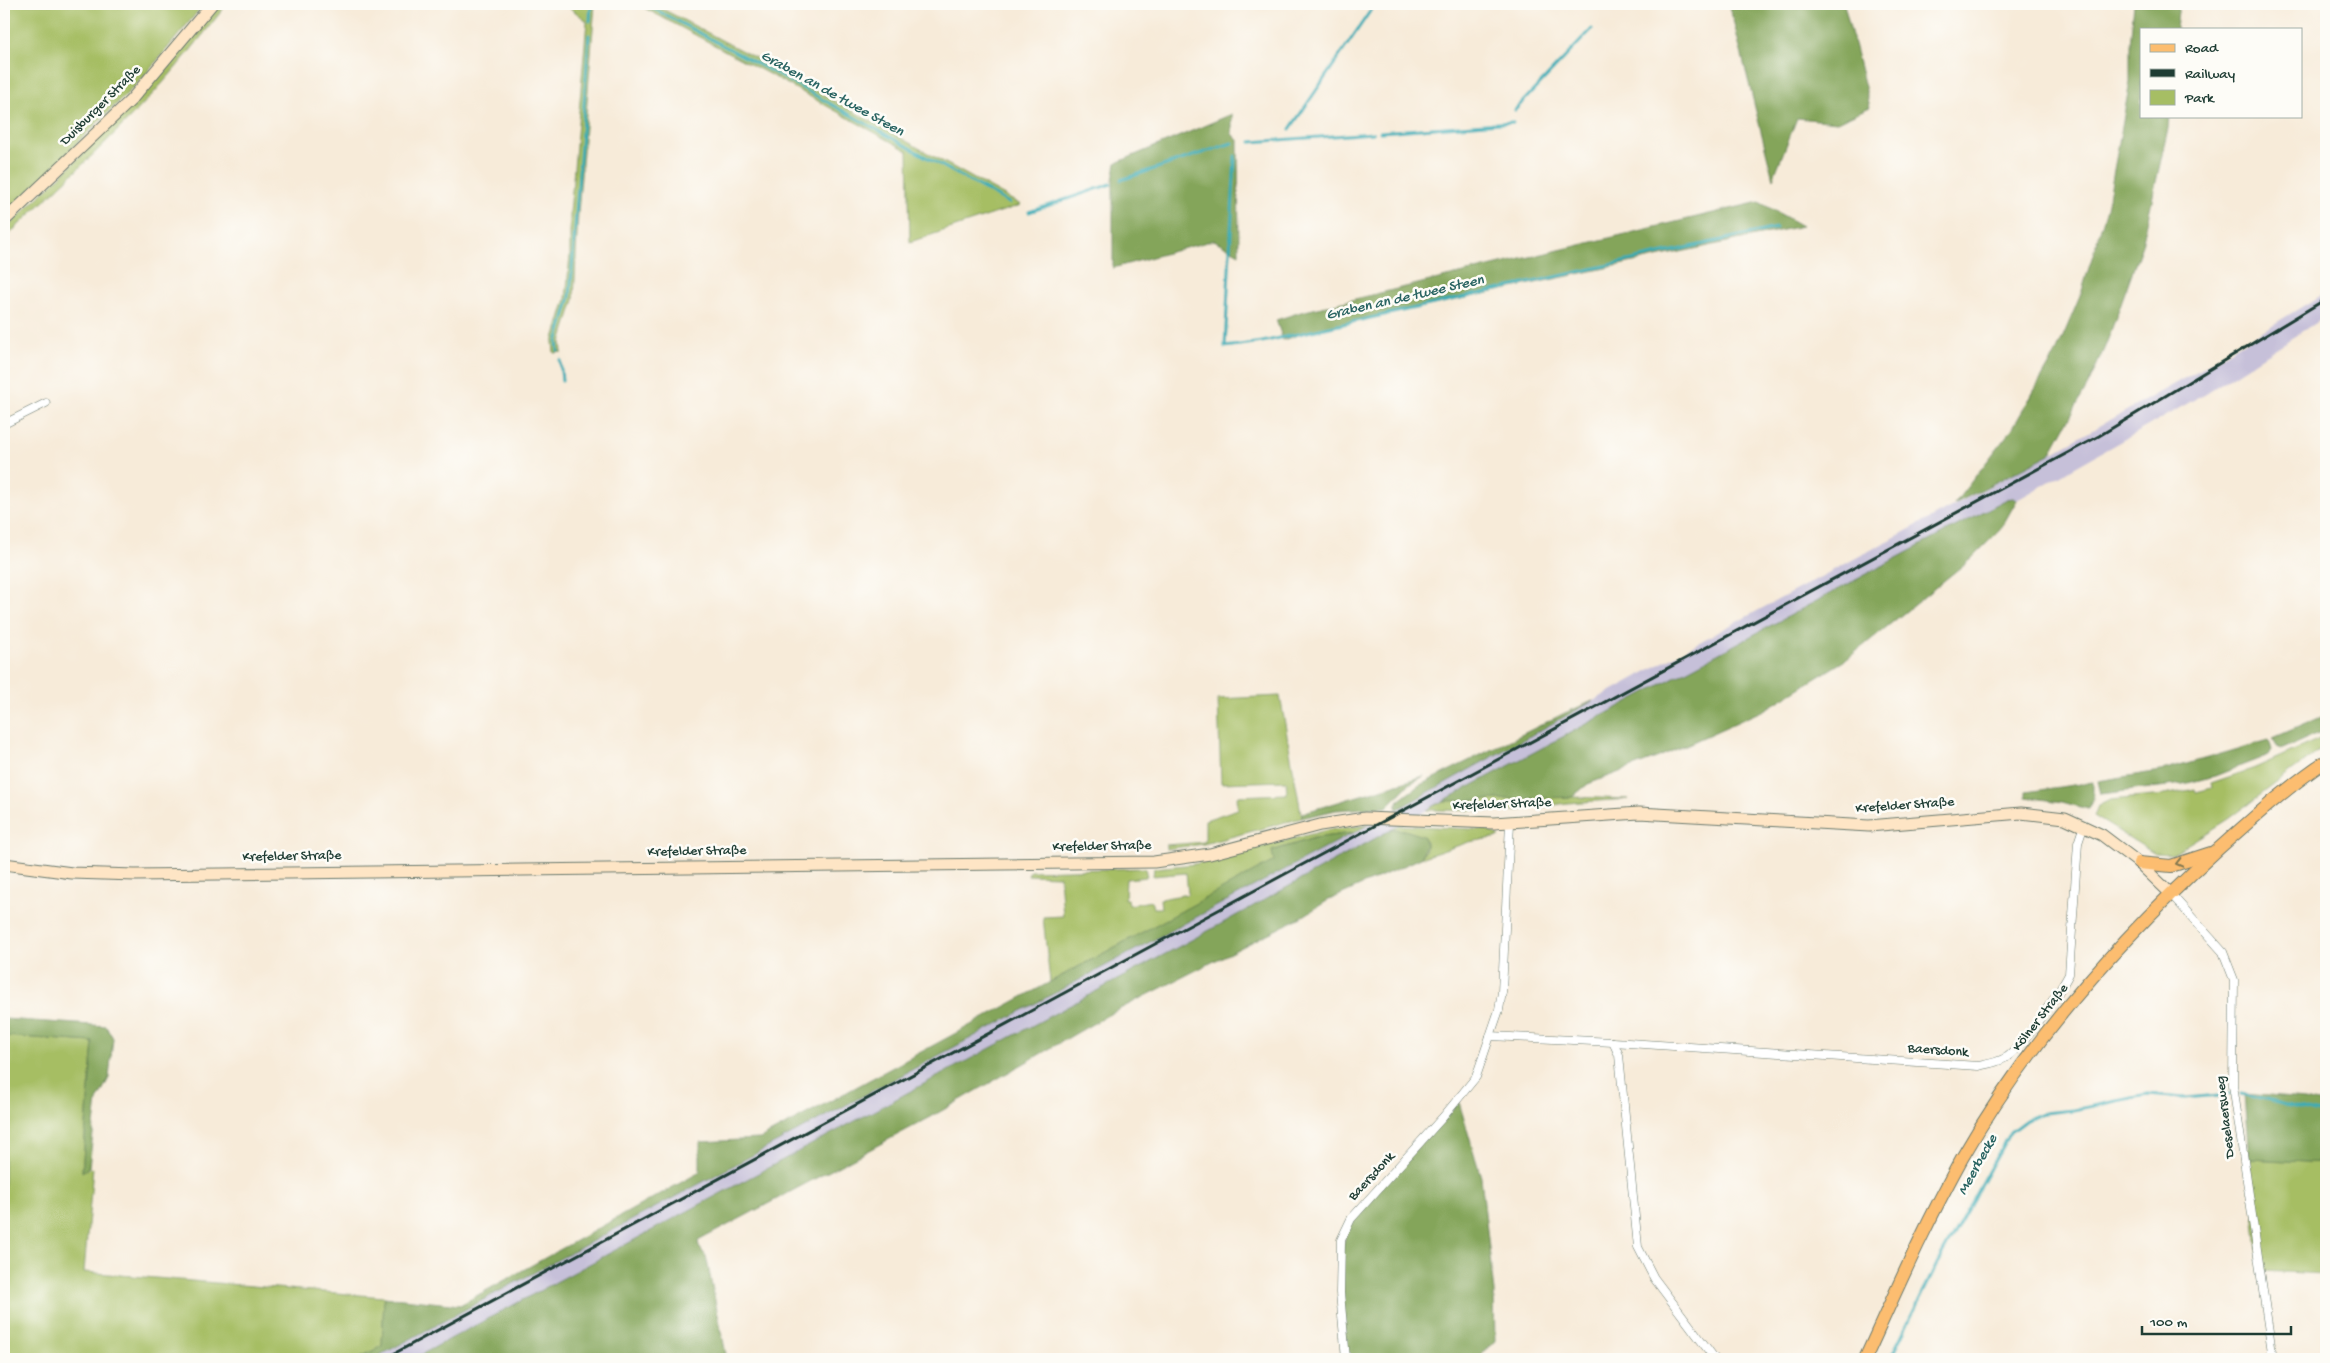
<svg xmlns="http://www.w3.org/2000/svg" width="2330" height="1363" viewBox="0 0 2330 1363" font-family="'Gochi Hand',sans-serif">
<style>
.industrial{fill:#c6c0d9}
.green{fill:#a6be64;stroke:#627e4c}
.forest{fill:#84a55a;stroke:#527147}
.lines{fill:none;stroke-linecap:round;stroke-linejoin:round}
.stream{stroke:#3bacb6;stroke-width:3}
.street-casing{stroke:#6b7a6e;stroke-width:9}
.secondary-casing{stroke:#6b7a6e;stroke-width:13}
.primary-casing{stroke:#6b7a6e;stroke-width:14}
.street{stroke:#fff;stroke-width:8}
.secondary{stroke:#fee5c5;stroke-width:11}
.primary{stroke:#fcbd6f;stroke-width:12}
.rail{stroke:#1f3d34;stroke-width:3}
.oneway{stroke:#82774f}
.labels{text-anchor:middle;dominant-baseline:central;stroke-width:5;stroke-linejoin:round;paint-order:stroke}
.street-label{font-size:14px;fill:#1f3d34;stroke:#fdfcf7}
.water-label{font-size:15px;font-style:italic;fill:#296462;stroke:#fdfcf7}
</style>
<rect width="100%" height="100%" fill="#fdfcf7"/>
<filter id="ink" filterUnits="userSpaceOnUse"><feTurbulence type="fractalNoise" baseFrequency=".02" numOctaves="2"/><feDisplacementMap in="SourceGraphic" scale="10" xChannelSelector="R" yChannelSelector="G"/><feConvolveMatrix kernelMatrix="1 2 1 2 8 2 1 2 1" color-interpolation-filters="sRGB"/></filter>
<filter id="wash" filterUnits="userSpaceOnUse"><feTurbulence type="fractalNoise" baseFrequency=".0096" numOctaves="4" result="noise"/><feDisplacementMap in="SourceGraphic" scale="20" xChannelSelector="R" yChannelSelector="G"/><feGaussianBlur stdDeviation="1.12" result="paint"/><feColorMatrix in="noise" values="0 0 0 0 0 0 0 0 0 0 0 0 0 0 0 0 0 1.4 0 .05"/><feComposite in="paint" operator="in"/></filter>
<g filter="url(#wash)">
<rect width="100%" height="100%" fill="#f7ebd9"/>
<path class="industrial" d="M2326 292V316L2206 393 2017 500 2013 498 1447 799 1221 924 413 1359H373L1398 809 1714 634 2050 454 2197 371Z"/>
<g class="green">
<path d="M4 4H204L142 79 4 215Z"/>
<path d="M218 4H227C202 36 177 68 149 98 103 147 53 192 4 239V230C80 158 154 86 218 4Z"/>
<path d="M565 4H595L578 213 574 300 561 342 562 352 554 353 553 342 566 299 570 255V213L587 21Z"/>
<path d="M637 4H653L786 74 1021 205 910 242 908 151 782 81Z"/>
<path d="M1280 696 1302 818 1204 844 1166 849V845L1205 842V820L1238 809 1237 796 1287 794 1286 781 1221 783 1218 699Z"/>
<path d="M2326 736V746L2228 819 2172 854 2154 853 2094 816 2098 806 2110 800 2164 795 2195 789 2196 792 2212 788 2211 783 2255 768Z"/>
<path d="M1572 797 1628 799 1567 803 1515 811 1427 810 1443 801Z"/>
<path d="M1368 825 1353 833 1314 838 1272 851 1275 861 1050 982 1043 917 1063 916 1060 876 1028 875 1030 871 1145 868 1147 877 1126 879 1125 899H1128L1129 905 1151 901 1153 908H1161L1160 899 1188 894 1186 873 1153 876 1154 868 1195 864 1327 830Z"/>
<path d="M1399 825 1488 830 1500 837 1469 842 1421 858 1426 849V841L1405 830 1392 829Z"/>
<path d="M4 1036 93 1042 82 1171 93 1168 84 1272 384 1297 382 1346 357 1359H9L4 1354Z"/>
<path d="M2249 1159 2326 1163V1274L2260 1271Z"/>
</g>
<g class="forest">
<path d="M1729 4H1844L1870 107 1837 122 1797 118 1773 179Z"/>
<path d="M2134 4H2179L2176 29H2141V116H2169L2168 128 2142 245 2107 342 2089 383 2050 454 1954 504 2012 429 2056 353 2081 294 2107 208 2130 82V45Z"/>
<path d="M1232 114V134L1238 140 1239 254 1214 240 1113 268V180L1116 163Z"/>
<path d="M1759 202 1802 226 1306 332 1283 340 1276 320 1301 312Z"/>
<path d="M2013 498 2017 500 2000 530 1972 558 1847 659 1764 710 1659 757 1588 784 1572 797 1443 801 2007 499Z"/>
<path d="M1593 701 1398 809 1396 808 1398 801 1418 786 1565 713Z"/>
<path d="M2326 715V730L2283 749 2278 748 2273 738Z"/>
<path d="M2269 740 2272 750 2269 755 2215 776 2184 784 2101 794 2098 781 2166 770Z"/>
<path d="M1424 776 1409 784 1387 807 1336 810 1302 818V813Z"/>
<path d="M2093 782V799L2088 809 2062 802 2026 797V792Z"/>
<path d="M1392 829 1405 830 1423 836 1426 845 1421 858 1327 901 1305 915 1108 1015 931 1117 698 1241 699 1247 706 1256 727 1359H413L1221 924Z"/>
<path d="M1353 833 373 1359H357L382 1346 384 1297 460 1305 700 1172V1142L760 1139 1274 861 1272 851 1314 838Z"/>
<path d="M4 1019 106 1026 113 1038 109 1078 97 1101 89 1167 82 1172 93 1042 4 1036Z"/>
<path d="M2244 1094 2305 1099 2326 1104V1163L2249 1159Z"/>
<path d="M1459 1102 1481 1177 1494 1292 1495 1342 1475 1359H1345C1342 1314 1333 1262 1351 1219Z"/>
</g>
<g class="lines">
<g class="stream">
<path d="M645 4 784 78 1009 203"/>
<path d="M590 21 591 4"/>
<path d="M1515 110 1592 29"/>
<path d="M1290 129 1375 4"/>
<path d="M1380 132 1513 122"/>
<path d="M1251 142 1373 133"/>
<path d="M1235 156 1225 347 1262 342 1776 228"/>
<path d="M1121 180 1232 143"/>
<path d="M1029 212 1111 184"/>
<path d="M558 351 557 342 570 297 589 35"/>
<path d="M560 360 562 381"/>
<path d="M2241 1094 2326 1115"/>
<path d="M1890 1359 1938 1262 2010 1132 2026 1120 2043 1113 2073 1110 2147 1095 2185 1098 2231 1094"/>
</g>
</g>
</g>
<g filter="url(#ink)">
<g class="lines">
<defs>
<g id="street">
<path d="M4 424 46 403"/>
<path d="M2170 893 2223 952 2234 980 2233 1085 2273 1359"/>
<path d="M1490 1036 1613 1042 1619 1055 1638 1247 1654 1278 1715 1359"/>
<path d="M1613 1042 1978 1066C1988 1064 1997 1063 2007 1057 2021 1048 2061 990 2069 974L2078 843 2084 825"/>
<path d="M1346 1359 1340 1293 1341 1240 1351 1219 1443 1117 1476 1077 1499 1010 1502 992 1510 823"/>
</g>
<g id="secondary">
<path d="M4 221 131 100 212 4"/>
<path d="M4 864 72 873 135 875 1154 862 1210 854 1320 825 1365 818 1494 823 1639 813 1869 826 2021 813 2065 818 2102 835 2139 863 2170 893"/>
</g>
<g id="primary">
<path d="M2139 863 2171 866 2211 853"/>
<path d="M1865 1359C1896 1291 1926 1223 1962 1158 2028 1042 2118 941 2216 851 2251 820 2287 787 2326 761"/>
</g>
</defs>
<use href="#street" class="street-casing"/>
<use href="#secondary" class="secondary-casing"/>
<use href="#primary" class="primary-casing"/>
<use href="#street" class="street"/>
<use href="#secondary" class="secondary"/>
<use href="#primary" class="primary"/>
<path class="rail" d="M384 1359 2099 436 2326 299"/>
</g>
<defs><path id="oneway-chevron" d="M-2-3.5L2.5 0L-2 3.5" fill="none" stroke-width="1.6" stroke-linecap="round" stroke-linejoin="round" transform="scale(1.25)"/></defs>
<use class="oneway" href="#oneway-chevron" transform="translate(2179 863) rotate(166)"/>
</g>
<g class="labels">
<g class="street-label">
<text transform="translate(101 106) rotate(-45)">Duisburger Straße</text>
<text transform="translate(1502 805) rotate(-2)">Krefelder Straße</text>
<text transform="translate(1905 806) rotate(-4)">Krefelder Straße</text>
<text transform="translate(1102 847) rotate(-1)">Krefelder Straße</text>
<text transform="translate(697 852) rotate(-1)">Krefelder Straße</text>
<text transform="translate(292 857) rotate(-1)">Krefelder Straße</text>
<text transform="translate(2041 1018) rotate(-52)">Kölner Straße</text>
<text transform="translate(1938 1051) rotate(4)">Baersdonk</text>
<text transform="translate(2226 1117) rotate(-97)">Deselaersweg</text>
<text transform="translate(1372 1177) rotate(-47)">Baersdonk</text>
</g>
<g class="water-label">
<text transform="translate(832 94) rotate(29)">Graben an de twee Steen</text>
<text transform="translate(1405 298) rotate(-13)">Graben an de twee Steen</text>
<text transform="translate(1978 1165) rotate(-61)">Meerbecke</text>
</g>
</g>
<rect width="2330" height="1363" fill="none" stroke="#fdfcf7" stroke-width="20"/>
<rect x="2140" y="28" width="162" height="90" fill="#fdfcf7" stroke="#a4b0a9"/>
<rect x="2150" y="44" width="25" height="8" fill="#fcbd6f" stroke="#a4b0a9"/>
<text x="2185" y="52" font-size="15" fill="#1f3d34">Road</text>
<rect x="2150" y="69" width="25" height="8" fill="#1f3d34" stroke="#a4b0a9"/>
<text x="2185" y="78" font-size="15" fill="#1f3d34">Railway</text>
<rect x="2150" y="90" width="25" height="15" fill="#a6be64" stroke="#a4b0a9"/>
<text x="2185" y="102" font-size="15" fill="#1f3d34">Park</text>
<path d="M2142 1326v8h149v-8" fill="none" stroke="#1f3d34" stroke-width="2.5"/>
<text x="2150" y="1326" font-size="15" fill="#1f3d34" stroke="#fdfcf7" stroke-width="4" paint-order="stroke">100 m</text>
</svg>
